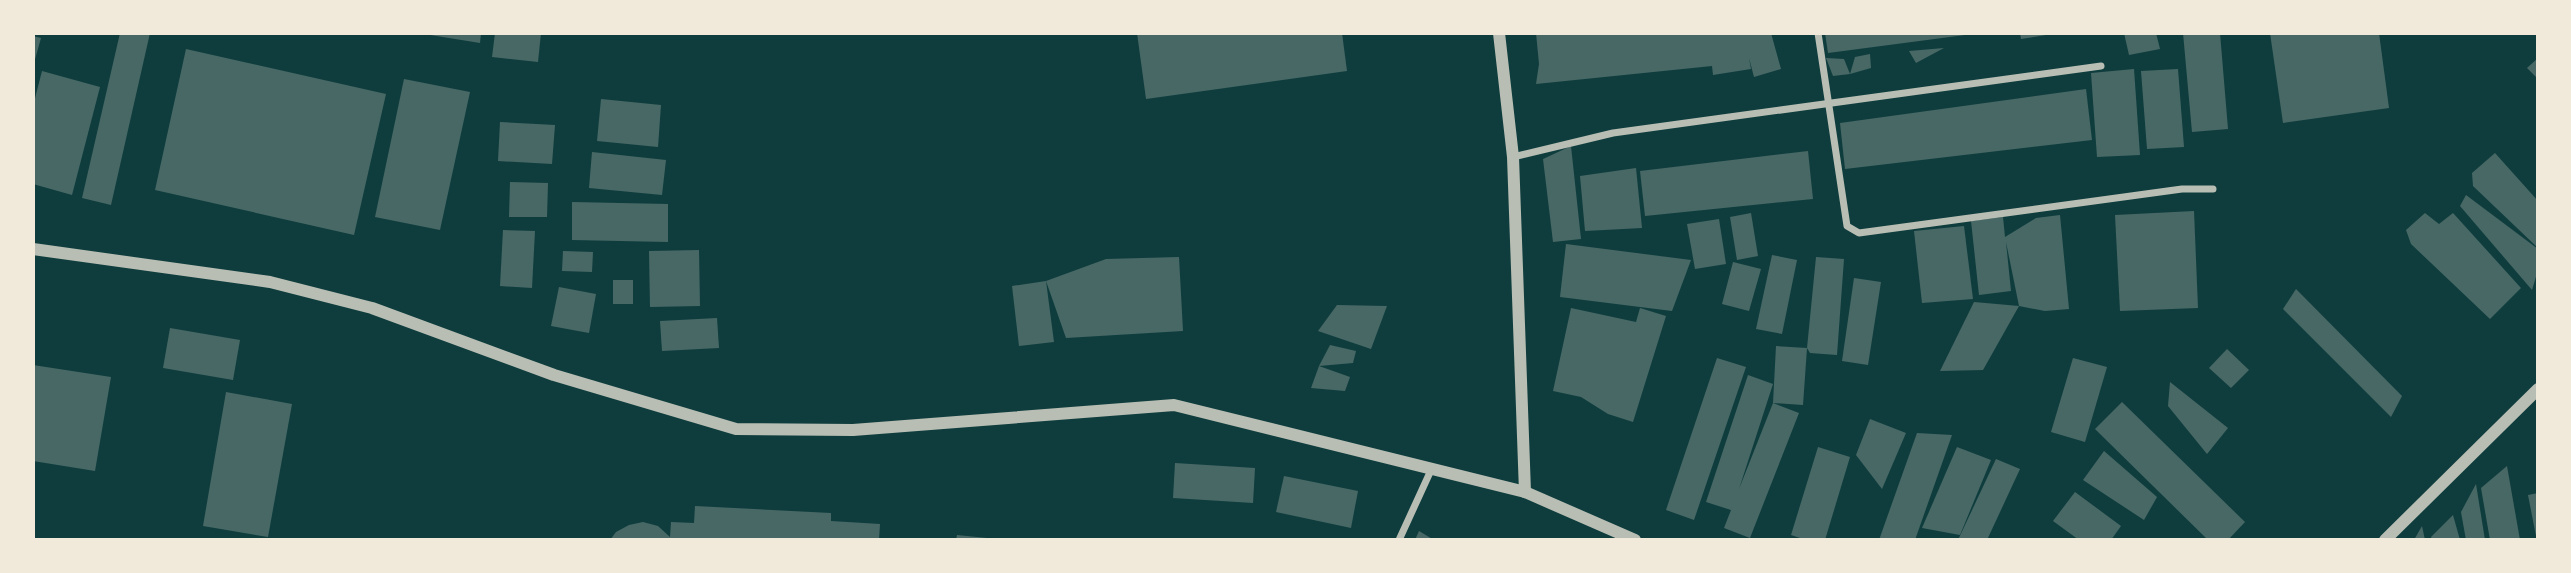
<svg xmlns="http://www.w3.org/2000/svg" width="2571" height="573" viewBox="0 0 2571 573" font-family="'Alegreya Sans',sans-serif">
<style>
.building{fill:#486865}
.lines{fill:none;stroke-linecap:round;stroke-linejoin:round}
.minor{stroke:#b8beb3;stroke-width:7}
.tertiary{stroke:#b8beb3;stroke-width:12}
</style>
<rect width="100%" height="100%" fill="#0f3d3e"/>
<g class="building">
<path d="M120 33H150L111 205 82 198Z"/>
<path d="M418 33H481L480 43Z"/>
<path d="M495 33H541L538 62 492 57Z"/>
<path d="M1137 33H1342L1347 71 1146 99Z"/>
<path d="M1536 33H1771L1781 69 1754 77 1749 58 1751 69 1713 75 1712 66 1536 84 1539 64Z"/>
<path d="M1825 33H1965V35L1828 53Z"/>
<path d="M2020 33H2046V35L2021 39Z"/>
<path d="M2124 33H2156L2160 49 2129 55Z"/>
<path d="M2183 33H2220L2228 129 2192 132Z"/>
<path d="M2270 33H2379L2389 108 2283 123Z"/>
<path d="M33 36 41 38 34 63H33Z"/>
<path d="M1944 48 1916 63 1909 51Z"/>
<path d="M186 49 386 94 354 235 155 190Z"/>
<path d="M1870 54 1871 68 1850 74 1855 57Z"/>
<path d="M1826 58 1844 59 1850 74 1833 76Z"/>
<path d="M2538 58V79L2527 68Z"/>
<path d="M2134 69 2140 155 2097 157 2091 73Z"/>
<path d="M2178 69 2184 147 2147 149 2141 71Z"/>
<path d="M42 71 100 87 72 195 33 184V106Z"/>
<path d="M404 79 470 92 440 230 375 217Z"/>
<path d="M2086 89 2092 140 1845 169 1840 123Z"/>
<path d="M601 99 661 105 658 147 597 141Z"/>
<path d="M500 122 555 125 552 164 498 161Z"/>
<path d="M1571 146 1581 239 1553 242 1543 159Z"/>
<path d="M1808 151 1813 199 1645 216 1640 171Z"/>
<path d="M592 152 666 160 662 195 589 188Z"/>
<path d="M2495 153 2538 201V248L2473 186 2472 173Z"/>
<path d="M1636 168 1642 228 1585 231 1580 176Z"/>
<path d="M510 182 548 183 547 217H509Z"/>
<path d="M2466 195 2538 249V270L2532 290 2460 206Z"/>
<path d="M572 202 668 204V242L572 240Z"/>
<path d="M2194 211 2198 308 2120 311 2115 215Z"/>
<path d="M1751 213 1758 256 1737 260 1730 217Z"/>
<path d="M2425 213 2439 224 2453 213 2521 288 2490 319 2411 244 2406 230Z"/>
<path d="M2060 215 2069 309 2045 311 2019 306 2006 242 2011 291 1979 295 1971 221 2003 217 2005 237 2036 218Z"/>
<path d="M1719 219 1726 264 1695 269 1687 224Z"/>
<path d="M1964 226 1973 299 1922 303 1914 231Z"/>
<path d="M503 230 535 231 532 288 500 286Z"/>
<path d="M1566 244 1691 260 1672 311 1560 297Z"/>
<path d="M699 250 700 306 650 307 649 251Z"/>
<path d="M563 251 593 252 592 272 562 271Z"/>
<path d="M1772 255 1797 260 1782 334 1756 329Z"/>
<path d="M1179 257 1183 331 1066 338 1046 281 1054 342 1019 346 1012 286 1046 281 1106 259Z"/>
<path d="M1816 257 1844 259 1837 355 1810 353 1807 348 1803 405 1773 403 1776 346 1807 348Z"/>
<path d="M1733 262 1761 269 1749 311 1722 304Z"/>
<path d="M1854 278 1881 282 1868 365 1842 361Z"/>
<rect x="613" y="280" width="20" height="24"/>
<path d="M559 287 596 294 589 333 551 326Z"/>
<path d="M2296 289 2402 396 2391 417 2283 309Z"/>
<path d="M1974 302 2019 306 1983 370 1940 371Z"/>
<path d="M1337 305 1387 306 1371 349 1318 331Z"/>
<path d="M1571 308 1636 322 1640 308 1666 316 1633 422 1608 414 1581 397 1553 391Z"/>
<path d="M717 318 719 348 662 351 660 321Z"/>
<path d="M170 328 240 340 233 380 163 368Z"/>
<path d="M1330 345 1356 351 1353 363 1319 366Z"/>
<path d="M2227 349 2249 370 2231 388 2209 368Z"/>
<path d="M1717 358 1746 367 1694 520 1666 510Z"/>
<path d="M2073 358 2107 367 2085 442 2051 432Z"/>
<path d="M33 365 111 377 95 471 33 461Z"/>
<path d="M1319 366 1350 377 1345 391 1311 388Z"/>
<path d="M1748 375 1773 384 1739 489 1773 403 1799 413 1750 538 1724 528 1731 510 1706 502Z"/>
<path d="M2170 382 2228 428 2207 454 2168 406Z"/>
<path d="M226 392 292 404 268 537 203 526Z"/>
<path d="M2122 402 2245 522 2228 540H2208L2095 429Z"/>
<path d="M1870 419 1906 433 1882 489 1856 455Z"/>
<path d="M1917 433 1952 435 1915 540H1879Z"/>
<path d="M1818 447 1850 457 1825 540H1806L1791 535Z"/>
<path d="M1957 447 1991 460 1960 535 1922 528Z"/>
<path d="M2104 451 2157 497 2144 520 2083 480Z"/>
<path d="M1996 459 2020 469 1987 540H1958Z"/>
<path d="M1175 463 1255 468 1253 503 1173 498Z"/>
<path d="M2507 466 2520 540H2490L2481 488Z"/>
<path d="M1284 476 1358 491 1351 528 1276 512Z"/>
<path d="M2476 484 2485 540H2466L2461 512Z"/>
<path d="M2075 492 2121 526 2111 540H2079L2053 521Z"/>
<path d="M2538 493V535L2536 536 2528 495Z"/>
<path d="M695 506 831 513V521L880 524 879 540H610L616 532 629 525 643 522 658 526 670 537 671 522 694 523Z"/>
<path d="M2453 515 2460 540H2432L2431 537Z"/>
<path d="M2422 526 2425 540H2414Z"/>
<path d="M1419 531 1434 540H1415Z"/>
<path d="M957 535 987 538 986 540H956Z"/>
</g>
<g class="lines">
<g class="minor">
<path d="M1818 33 1847 226 1859 233 2182 189H2213"/>
<path d="M1513 157 1613 133 2101 66"/>
<path d="M1399 540 1432 468"/>
</g>
<g class="tertiary">
<path d="M1499 33 1513 157 1525 492"/>
<path d="M33 249 270 282 372 308 554 375 736 429 853 430 1174 405 1525 492 1635 540"/>
<path d="M2385 540 2538 389"/>
</g>
</g>
<rect width="2571" height="573" fill="none" stroke="#f1e9da" stroke-width="70"/>
</svg>
